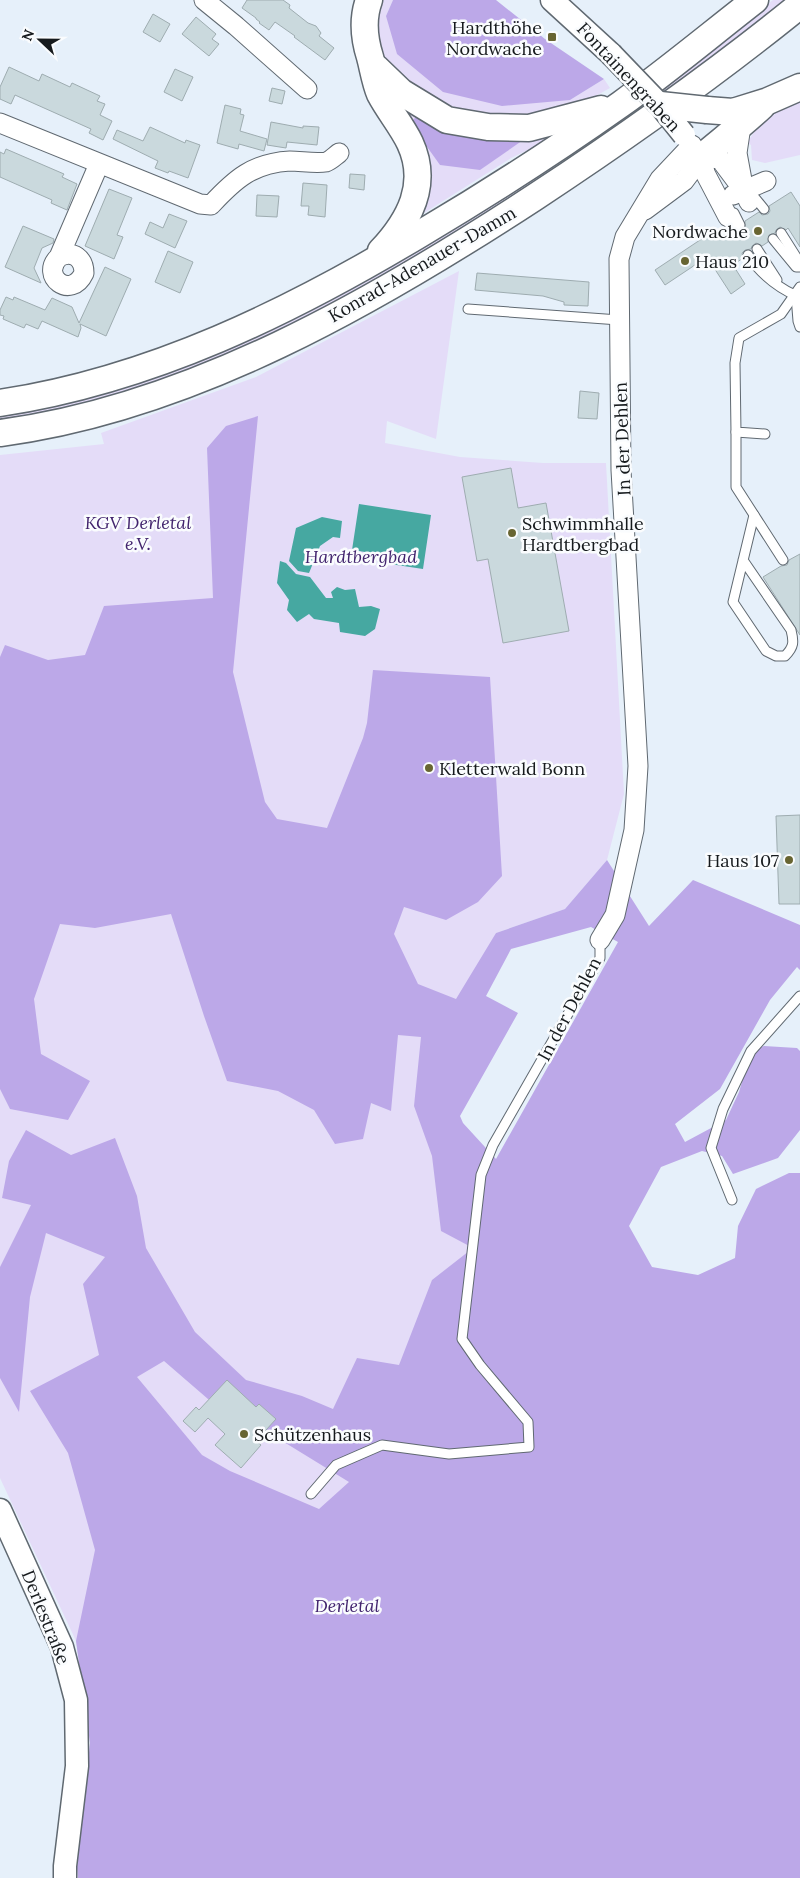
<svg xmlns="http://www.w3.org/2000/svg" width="800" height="1878" viewBox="0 0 800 1878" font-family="Lora,serif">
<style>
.green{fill:#e4dcf8}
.forest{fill:#bca8e8;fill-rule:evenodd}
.water{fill:#46a8a1}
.building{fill:#cad9dd;stroke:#9eacb0}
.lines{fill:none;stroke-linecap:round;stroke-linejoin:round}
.service-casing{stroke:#606971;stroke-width:11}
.minor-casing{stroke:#606971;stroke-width:21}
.tertiary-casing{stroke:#606971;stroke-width:25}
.secondary-casing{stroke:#606971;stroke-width:29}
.service{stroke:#fff;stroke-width:9}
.minor{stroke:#fff;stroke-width:19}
.tertiary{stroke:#fff;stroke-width:22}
.secondary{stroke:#fff;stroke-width:26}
.tertiary-bridge-casing{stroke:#606971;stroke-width:25;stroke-linecap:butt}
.secondary-bridge-casing{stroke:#606971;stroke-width:29;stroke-linecap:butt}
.tertiary-bridge{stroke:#fff;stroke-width:22}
.secondary-bridge{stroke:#fff;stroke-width:26}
.poi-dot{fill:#686532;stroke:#fafcfe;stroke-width:2}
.labels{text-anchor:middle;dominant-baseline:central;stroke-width:5;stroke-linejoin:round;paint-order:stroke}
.poi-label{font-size:18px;fill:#161a1d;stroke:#fafcfe;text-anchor:start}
.street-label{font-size:18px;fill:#161a1d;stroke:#fafcfe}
.park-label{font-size:18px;font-style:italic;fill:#42246e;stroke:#fafcfe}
</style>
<rect width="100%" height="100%" fill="#e6f0fa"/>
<g class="green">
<path d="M383 0H393L386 16 570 100 604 79 610 88 574 108 529 121 445 111 404 84 380 53 376 17Z"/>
<path d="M773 0H792L619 130 346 302 152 388 0 425V413L251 337 729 34Z"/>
<path d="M389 91 526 138 571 123 555 137 511 158 416 218Z"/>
<path d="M798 98 800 100V155L765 163 752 160 751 145 747 143 760 123Z"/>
<path d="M459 271 436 439 387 421 385 443 460 457 543 463H606L624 794 607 860 565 909 496 933 440 1056 462 1142 800 1878H78L77 1867 90 1743 76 1641 0 1478V455L104 444 101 433 256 377Z"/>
</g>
<g class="forest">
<path d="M393 0H496L545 39 604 79 570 100 502 106 443 92 397 54 386 16Z"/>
<path d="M419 114 526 138 480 170 440 165 410 123Z"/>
<path d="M258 416 233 672 265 802 277 819 327 828 363 738 367 723 373 670 490 677 502 876 478 902 446 920 404 907 394 934 418 984 456 999 496 933 565 909 607 860 649 926 693 880 800 925V970L797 967 770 1000 720 1089 675 1124 685 1142 726 1120 739 1092 751 1051 764 1046 797 1048 800 1051V1130L778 1158 733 1174 722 1156 702 1151 661 1167 629 1226 652 1267 698 1275 735 1258 738 1226 756 1189 789 1173H800V1878H78L77 1867 90 1743 76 1641 95 1550 68 1453 30 1391 99 1355 83 1284 105 1257 46 1233 30 1297 19 1412 0 1378V1267L31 1205 2 1198 9 1161 26 1130 71 1155 115 1138 137 1196 146 1248 195 1332 246 1380 302 1396 333 1409 357 1358 399 1365 432 1280 473 1248 441 1231 432 1156 414 1106 421 1037 398 1035 391 1111 371 1103 363 1139 335 1144 314 1110 278 1091 227 1081 204 1016 171 914 95 928 60 924 34 999 41 1054 90 1081 68 1120 10 1109 0 1089V657L5 645 48 660 85 655 104 606 213 598 207 448 226 426ZM591 927 618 942 496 1159 463 1123 460 1116 518 1013 486 996 511 949ZM164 1361 208 1399 233 1400 266 1431 349 1482 319 1509 230 1471 202 1455 137 1377Z"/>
</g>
<g class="water">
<path d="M359 504 431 515 423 569 377 562 378 554 352 550Z"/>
<path d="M322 517 342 521 340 538 333 537 320 546 309 573 298 571 289 561 296 528Z"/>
<path d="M280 561 286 563 296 574 310 577 326 598H333L331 592 337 587 345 590 355 589 359 607 371 606 380 609 375 629 365 636 340 632 339 623 314 619 309 614 297 622 287 610 289 600 277 583Z"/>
</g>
<g class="building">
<path d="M247 0H283L290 5 289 8 308 23 316 26 321 33 319 36 334 48 325 60 294 37 295 36 275 22 269 30 259 23 260 22 256 19V18L242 8Z"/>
<path d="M153 14 170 24 160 42 143 32Z"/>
<path d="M196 17 216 34 212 39 219 44 209 56 182 34Z"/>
<path d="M9 67 39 81 42 74 70 87 72 83 100 96 97 101 105 104 100 115 112 121 103 140 89 133 91 129 15 95 11 104 0 99V87Z"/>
<path d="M175 69 193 77 182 101 164 92Z"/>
<path d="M272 88 285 91 282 104 269 101Z"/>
<path d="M225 105 241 109 240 114 244 115 240 131 267 139 264 151 239 144 238 149 217 143Z"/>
<path d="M271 122 303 128V126L319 127 317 145 287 142 286 148 267 145Z"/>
<path d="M150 127 185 143 186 140 200 145 188 178 169 171 168 173 155 168 158 161 113 139 117 130 143 141Z"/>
<path d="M6 149 64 174 62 177 77 184 67 210 51 203 52 200 0 177V152L4 154Z"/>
<path d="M350 174 365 175 364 190 349 188Z"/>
<path d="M303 183 327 185 325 217 308 215 309 206H301Z"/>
<path d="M109 189 132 198 117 235 123 237 114 259 85 246Z"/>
<path d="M791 192 800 206V247L788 228 786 230 780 227 776 230 775 233 769 235 768 242 762 246 756 243 752 246 751 249 745 250 742 253 743 258 733 265 745 284 731 294 707 257 665 285 655 270 712 232 717 240 729 232 733 235 737 234 745 228V221L759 212 762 215 768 214 770 211 769 206Z"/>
<path d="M257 195 279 196 277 217 256 216Z"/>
<path d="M169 214 187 221 175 248 145 234 150 222 163 228Z"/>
<path d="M23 226 54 239 53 243 42 248 34 268 41 283 5 267Z"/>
<path d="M168 251 193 262 180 293 155 282Z"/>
<path d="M105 267 131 279 106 336 80 324 81 328 78 337 42 321 38 329 26 324 24 328 3 319 4 316 0 315V310L6 297 13 300 14 297 45 310 52 298 72 307 79 323Z"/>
<path d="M477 273 589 282 588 306 564 305V302L543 296 475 290Z"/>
<path d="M580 391 599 393 597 419 578 418Z"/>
<path d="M511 468 518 508 546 503 569 631 503 643 488 559 477 561 462 477Z"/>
<path d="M800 554V635L763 577 781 566 787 565 789 560Z"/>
<path d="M800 815V904H779L776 816Z"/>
<path d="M227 1380 256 1407 259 1404 276 1419 256 1441 261 1445 241 1468 215 1445 225 1434 208 1418 195 1432 183 1421 196 1407 199 1410Z"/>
</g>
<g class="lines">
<defs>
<g id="service">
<path d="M755 198 764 209"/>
<path d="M734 213 740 225"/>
<path d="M728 217 734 229"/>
<path d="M781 233 800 263"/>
<path d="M773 239 796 267H800"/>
<path d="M757 249 777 280"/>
<path d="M748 255C760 273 778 288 799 297"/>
<path d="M796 296 798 321 800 327"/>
<path d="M468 309 619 320"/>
<path d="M736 432V487L783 560"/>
<path d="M765 434 736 432 735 363 739 338 781 314 800 287"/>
<path d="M743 560 791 630C794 642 794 647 785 656H776L766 651 733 602 754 515"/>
<path d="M732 1200 711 1148 723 1109 751 1051 800 996"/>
<path d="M311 1494 336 1465 382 1445 449 1454 529 1447 528 1422 480 1365 462 1339 481 1175 493 1145 600 958V940"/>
</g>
<g id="minor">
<path d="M204 0 236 26 307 89"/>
<path d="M0 123 200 204 211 205C235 179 253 163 290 161 301 161 315 164 326 162 330 161 335 156 339 153"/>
<path d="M741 126 737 153 744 191 749 202"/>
<path d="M702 157 720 159 741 187"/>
<path d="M702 157 705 173 728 217"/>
<path d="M733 195 766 181"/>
<path d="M645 210 684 181 702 157"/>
<path d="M59 257C39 276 71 301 84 273 84 259 73 249 59 257L99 164"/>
<path d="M600 940 615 915 634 830 638 766 621 470 619 259 625 237 660 179 692 145"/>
</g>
<g id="tertiary">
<path d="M552 0 611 54"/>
<path d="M0 1510 62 1647 76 1700 77 1766 65 1866V1878"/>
</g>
<g id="secondary">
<path d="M369 0C362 19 364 38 370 57 373 68 375 82 380 94 389 111 402 126 410 143 429 184 410 220 381 251"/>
<path d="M376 68 401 92 447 120 488 127 529 128 601 109"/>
<path d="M707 110 733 112 768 101 800 87"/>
<path d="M702 157C722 140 743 124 762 106"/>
<path d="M0 403C152 380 290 312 420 234 489 193 556 150 621 104 667 71 710 35 755 0"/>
<path d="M0 433C191 408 376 301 535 197 626 137 715 74 800 5"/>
</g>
</defs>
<use href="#service" class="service-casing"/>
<use href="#minor" class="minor-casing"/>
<use href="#tertiary" class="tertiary-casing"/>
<use href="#secondary" class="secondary-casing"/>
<use href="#service" class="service"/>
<use href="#minor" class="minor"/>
<use href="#tertiary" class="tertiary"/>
<use href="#secondary" class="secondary"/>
<defs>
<path id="tertiary-bridge" d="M611 54 660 105 684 135"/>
<path id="secondary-bridge" d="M660 105 707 110"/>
</defs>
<use href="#tertiary-bridge" class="tertiary-bridge-casing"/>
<use href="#secondary-bridge" class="secondary-bridge-casing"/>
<use href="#tertiary-bridge" class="tertiary-bridge"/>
<use href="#secondary-bridge" class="secondary-bridge"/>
</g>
<g class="poi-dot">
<rect x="547" y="32" width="10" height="10" rx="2.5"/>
<circle cx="758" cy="231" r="5"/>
<circle cx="685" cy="261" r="5"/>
<circle cx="512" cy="533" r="5"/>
<circle cx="429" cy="768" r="5"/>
<circle cx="789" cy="860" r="5"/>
<circle cx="244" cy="1434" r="5"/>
</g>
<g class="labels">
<g class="poi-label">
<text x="542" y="27" text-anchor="end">Hardthöhe<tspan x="542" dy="21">Nordwache</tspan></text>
<text x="748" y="231" text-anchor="end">Nordwache</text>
<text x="695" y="261">Haus 210</text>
<text x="522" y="523">Schwimmhalle<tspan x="522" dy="21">Hardtbergbad</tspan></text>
<text x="439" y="768">Kletterwald Bonn</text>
<text x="779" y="860" text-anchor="end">Haus 107</text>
<text x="254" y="1434">Schützenhaus</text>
</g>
<g class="street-label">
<text transform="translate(629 77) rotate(47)">Fontainengraben</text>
<text transform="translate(422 264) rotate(-30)">Konrad-Adenauer-Damm</text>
<text transform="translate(622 439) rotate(-92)">In der Dehlen</text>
<text transform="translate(569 1009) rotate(-62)">In der Dehlen</text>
<text transform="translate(46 1617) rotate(68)">Derlestraße</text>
</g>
<g class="park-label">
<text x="138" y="522">KGV Derletal<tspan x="138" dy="21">e.V.</tspan></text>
<text x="361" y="556">Hardtbergbad</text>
<text x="347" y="1605">Derletal</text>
</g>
</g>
<g transform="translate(40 40) rotate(292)" stroke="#fafcfe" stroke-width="4" paint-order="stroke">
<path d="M0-4L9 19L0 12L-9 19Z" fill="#161a1d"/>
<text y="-8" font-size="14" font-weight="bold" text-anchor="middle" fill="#161a1d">N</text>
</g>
</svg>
